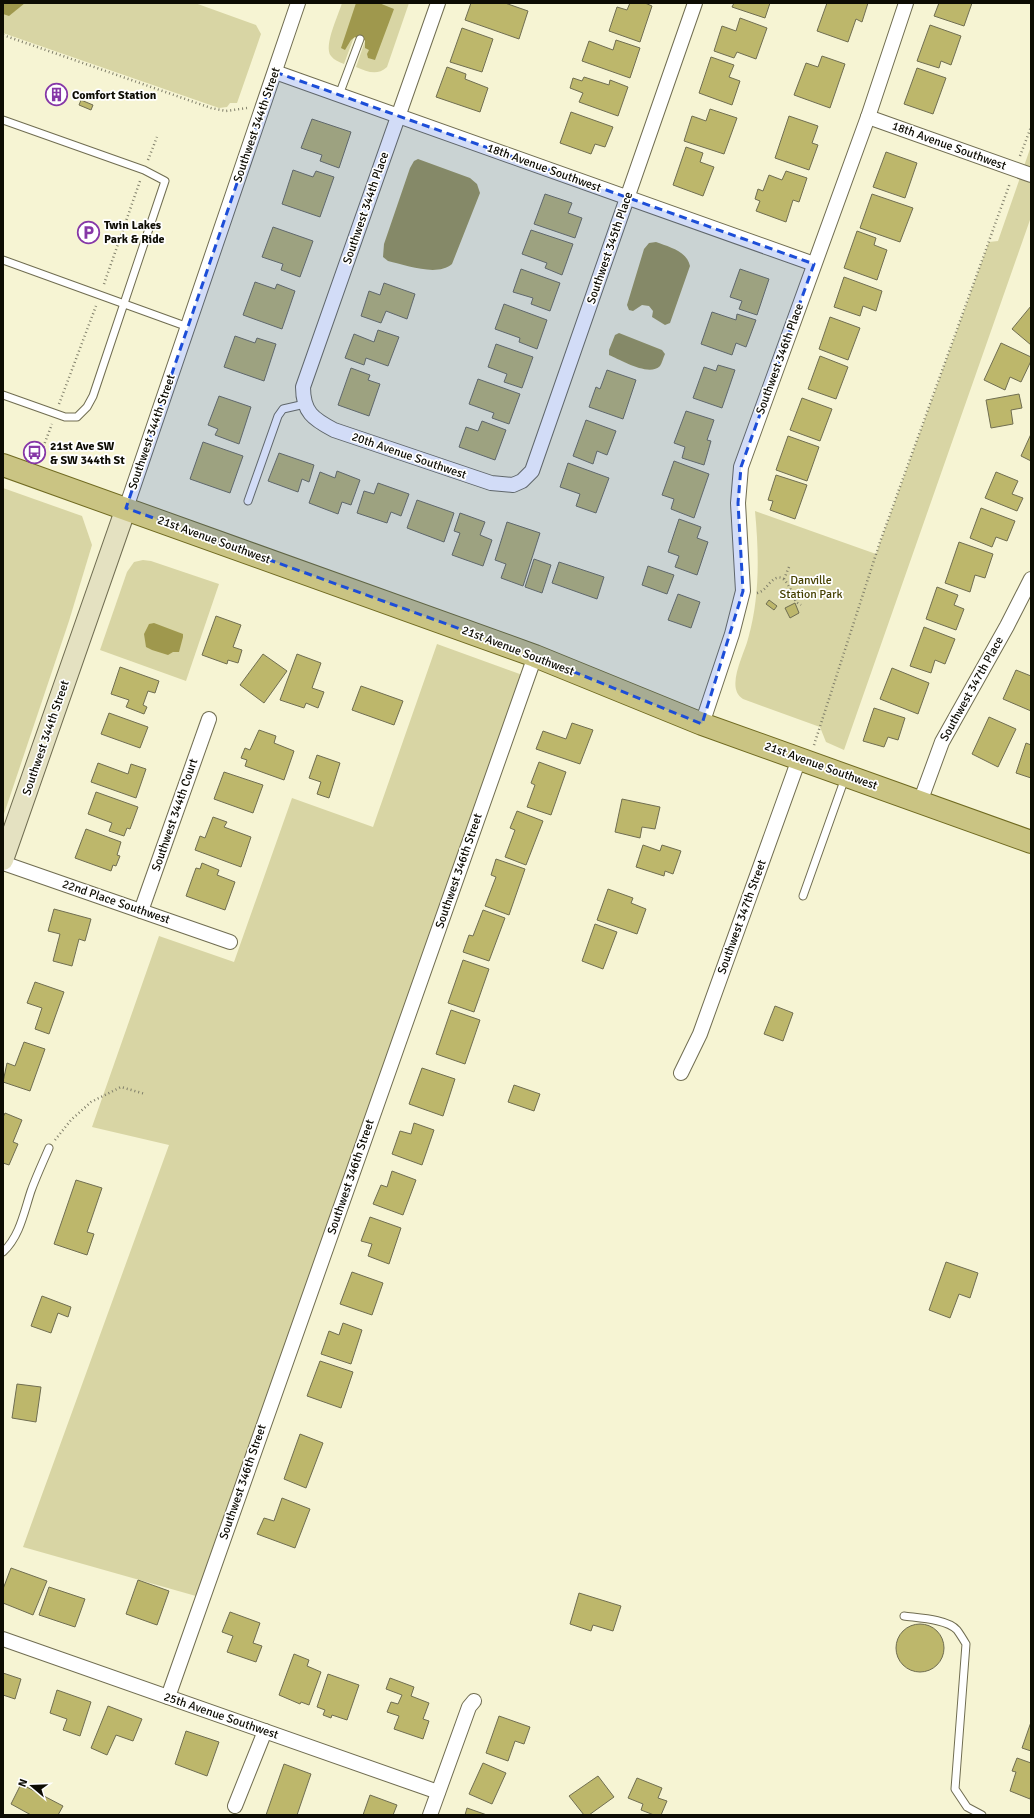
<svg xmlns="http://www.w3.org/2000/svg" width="1034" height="1818" viewBox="0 0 1034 1818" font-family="Signika,sans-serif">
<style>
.green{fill:#d8d5a4}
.water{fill:#9f984d}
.building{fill:#bdb76b;stroke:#706e51}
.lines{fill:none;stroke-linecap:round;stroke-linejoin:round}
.lane-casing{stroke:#706d51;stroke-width:9}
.street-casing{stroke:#706d51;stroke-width:16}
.secondary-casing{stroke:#706d51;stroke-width:22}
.primary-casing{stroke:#706a21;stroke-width:24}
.path{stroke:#7f7e69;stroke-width:2.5;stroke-dasharray:1 3;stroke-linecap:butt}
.lane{stroke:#fff;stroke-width:7}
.street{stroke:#fff;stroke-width:14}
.secondary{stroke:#e4e1c1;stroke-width:20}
.primary{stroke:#cac483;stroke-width:22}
.marked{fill:#1d4ed8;fill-opacity:0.2;stroke:#1d4ed8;stroke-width:3;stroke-dasharray:8 5;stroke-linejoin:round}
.labels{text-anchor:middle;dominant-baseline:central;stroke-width:3.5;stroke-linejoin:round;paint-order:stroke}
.poi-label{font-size:12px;font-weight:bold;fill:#0d0c03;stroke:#fff;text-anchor:start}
.street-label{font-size:12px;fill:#0d0c03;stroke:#fff}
.park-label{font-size:12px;fill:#454001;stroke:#fff}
</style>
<rect width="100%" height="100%" fill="#f6f4d3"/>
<g class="green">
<path d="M3 3H195L256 25 261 34 237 103H230L227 107 219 108 3 33Z"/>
<path d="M342 3H409L387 67C377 76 368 72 356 67L365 41 354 37 344 64C339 62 334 60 331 56 323 46 339 14 342 3Z"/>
<path d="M1031 146V217L844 750 826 742 820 727 743 699C725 688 744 655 748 639 760 597 759 554 755 511L876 554 989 242 998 241Z"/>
<path d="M3 488 82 516 92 545 69 621 3 817Z"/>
<path d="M143 560 151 561 219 584 186 681 100 650 127 572 134 562Z"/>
<path d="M437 644 528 677 203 1598 23 1547 169 1145 92 1127 159 936 234 962 292 798 373 827Z"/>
</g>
<g class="water">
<path d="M3 3H25L9 16 3 14Z"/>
<path d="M356 3H379L394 9 375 60 368 58 367 54 369 50 365 48V40L355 37 351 40 345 50 341 48Z"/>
<path d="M418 159 470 178 477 184 480 193 452 264C437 277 406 265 388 261L383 257 384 244 410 168 414 161Z"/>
<path d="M656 242C669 247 687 251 690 266L670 323 665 325 652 317 653 311 649 306 642 305 633 311 629 310 627 305 644 249 649 243Z"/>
<path d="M619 333 662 350 665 354C663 358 662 363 660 366 649 377 621 360 609 355V350L615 335Z"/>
<path d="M154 623 183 634V637L179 652H173L168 655 152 650 146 647 144 634 149 624Z"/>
</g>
<g class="building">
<path d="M471 3H505L528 11 519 39 465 20Z"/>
<path d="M630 3H645L652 6 640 42 609 31 617 7 627 10Z"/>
<path d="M734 3H770L765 18 732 7Z"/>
<path d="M827 3H868L862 22 856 19 848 42 817 31Z"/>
<path d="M939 3H972L964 26 934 16Z"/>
<path d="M740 18 767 28 756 59 737 52 734 58 714 51 722 26 736 31Z"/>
<path d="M930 25 961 36 951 65 941 61 939 68 917 61Z"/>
<path d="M462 28 493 39 482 72 450 62Z"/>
<path d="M616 40 640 48 630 78 582 61 589 41 613 50Z"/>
<path d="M822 56 845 64 830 108 794 95 806 63 818 67Z"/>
<path d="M711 57 734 65 729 77 740 81 732 105 699 93Z"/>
<path d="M447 67 466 74 465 79 488 88 480 112 436 97Z"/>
<path d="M917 68 946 78 933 114 904 104Z"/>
<path d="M584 77 609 85 610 80 628 87 618 116 579 102 583 93 570 88 573 78 582 81Z"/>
<path d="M54 91 61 94 59 99 51 96Z"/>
<path d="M81 100 93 105 91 110 79 105Z"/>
<path d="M710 109 737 118 724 154 684 141 692 116 706 121Z"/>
<path d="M571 112 613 127 605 147 595 144 591 154 560 143Z"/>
<path d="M789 116 818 126 812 143 818 145 809 170 775 158Z"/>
<path d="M312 119 351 132 339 168 320 161 322 155 301 148Z"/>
<path d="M686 147 703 153 700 162 714 167 703 196 673 185Z"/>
<path d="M886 152 917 163 905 198 873 187Z"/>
<path d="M293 170 313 177 316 171 334 177 320 217 282 204Z"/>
<path d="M786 171 807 178 799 202 793 200 786 222 756 211 760 201 755 199 758 189 763 191 769 175 782 180Z"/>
<path d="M545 194 572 203 568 213 582 218 575 238 534 224Z"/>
<path d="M872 194 913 208 900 242 860 228Z"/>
<path d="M273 227 313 241 300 277 281 270 283 264 262 257Z"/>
<path d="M531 230 573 244 562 275 545 268 547 263 522 254Z"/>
<path d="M857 231 876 238 874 245 887 250 877 280 844 268Z"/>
<path d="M521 269 560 283 550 311 531 304 533 298 513 292Z"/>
<path d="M740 269 769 279 757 315 739 309 742 301 730 297Z"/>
<path d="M844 277 882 291 876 311 863 306 860 316 834 307Z"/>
<path d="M255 282 275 289 277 284 295 291 282 329 243 315Z"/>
<path d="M384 283 415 294 407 319 386 311 381 323 361 316 369 291 380 295Z"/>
<path d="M504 304 547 320 537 349 519 342 520 338 495 329Z"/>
<path d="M1031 306V345L1012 329Z"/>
<path d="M712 312 736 320 737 314 756 320 746 347 736 343 732 355 701 344Z"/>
<path d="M830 317 860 328 848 360 819 349Z"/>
<path d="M378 330 399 337 388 366 366 358 364 365 345 358 354 334 374 342Z"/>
<path d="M235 336 255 343 257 338 276 344 264 381 224 367Z"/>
<path d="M1001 343 1031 357V361L1021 382 1010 377 1005 390 984 380Z"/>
<path d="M496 344 533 357 522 388 504 382 507 374 488 367Z"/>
<path d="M820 356 848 367 836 399 808 389Z"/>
<path d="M718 365 735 370 722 408 693 398 704 367 716 371Z"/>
<path d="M351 368 370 375 368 380 380 384 369 416 338 405Z"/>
<path d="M607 370 636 380 623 419 589 407 596 387 600 389Z"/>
<path d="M478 379 520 394 509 424 492 418 494 413 469 404Z"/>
<path d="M1019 394 1022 408 1011 410 1013 424 991 428 986 400Z"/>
<path d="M219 396 251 407 239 444 215 435 218 429 208 425Z"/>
<path d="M802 398 832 409 820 441 790 430Z"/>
<path d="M686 411 714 420 707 440 711 441 704 465 682 458 685 447 674 443Z"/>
<path d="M586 420 616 431 607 455 597 451 593 464 573 456Z"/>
<path d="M482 421 506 430 495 460 459 447 466 427 478 431Z"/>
<path d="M1031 434V461L1021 456Z"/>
<path d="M788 436 819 447 807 481 776 470Z"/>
<path d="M203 442 243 456 230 493 190 479Z"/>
<path d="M279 453 314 465 309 482 302 479 298 492 268 481Z"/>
<path d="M674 461 709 474 694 518 671 509 674 499 662 495Z"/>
<path d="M568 463 609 478 596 513 576 506 580 494 560 487Z"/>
<path d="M337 471 360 480 351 505 342 502 338 514 309 503 320 472 335 478Z"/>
<path d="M996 472 1018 481 1012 494 1023 498 1017 511 985 498Z"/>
<path d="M776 475 807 485 795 519 770 510 773 501 768 500Z"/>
<path d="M378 483 409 494 401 516 391 512 387 523 357 513 364 491 374 494Z"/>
<path d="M417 500 454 513 444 542 407 528Z"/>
<path d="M981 508 1015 521 1007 541 996 537 992 547 970 538Z"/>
<path d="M460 513 485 522 480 535 492 540 483 566 452 555 460 533 454 531Z"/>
<path d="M679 519 701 527 697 538 708 542 697 575 675 567 679 556 668 552Z"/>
<path d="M507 522 540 533 523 586 501 578 506 564 495 560Z"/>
<path d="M959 542 993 554 985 578 975 575 970 592 945 583Z"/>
<path d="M534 559 551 565 542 593 525 587Z"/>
<path d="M559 562 604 577 597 599 552 583Z"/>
<path d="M648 566 674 575 667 594 642 585Z"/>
<path d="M937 587 958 595 954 605 964 609 956 630 926 619Z"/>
<path d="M678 594 700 602 691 628 668 620Z"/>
<path d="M769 600 777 606 774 610 766 604Z"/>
<path d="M795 603 799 613 790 618 785 608Z"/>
<path d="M216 616 241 625 233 647 242 650 238 663 228 660 227 664 202 655Z"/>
<path d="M924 627 955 639 945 664 935 660 931 673 910 666Z"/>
<path d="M263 654 287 671 264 703 240 685Z"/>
<path d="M297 654 321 663 312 688 324 692 318 708 306 703 304 708 280 700Z"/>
<path d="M120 667 159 681 155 693 148 691 143 705 147 707 144 714 126 707 129 700 111 694Z"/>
<path d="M892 668 929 683 918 714 880 699Z"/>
<path d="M1016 670 1031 676V711L1003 699Z"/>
<path d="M361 686 403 701 394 725 352 710Z"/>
<path d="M874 708 905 718 898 740 888 737 884 747 863 741Z"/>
<path d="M109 713 148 727 140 748 101 734Z"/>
<path d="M989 717 1016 729 998 767 972 754Z"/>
<path d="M572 723 593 730 580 764 536 749 543 731 566 739Z"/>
<path d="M259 730 276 736 274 743 294 751 284 780 245 766 247 760 241 758 245 748 250 750Z"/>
<path d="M1026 743 1031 745V778L1016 773Z"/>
<path d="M317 755 340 763 329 798 317 794 321 782 309 778Z"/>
<path d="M539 762 566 772 551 815 527 807 535 785 531 783Z"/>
<path d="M98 763 128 774 131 764 146 769 136 798 91 782Z"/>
<path d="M224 772 263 785 253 813 214 799Z"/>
<path d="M96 792 138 807 130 829 127 828 124 836 109 831 112 823 88 814Z"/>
<path d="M622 799 660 807 655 829 642 827 640 838 615 832Z"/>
<path d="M517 811 543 821 526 865 505 857 515 830 510 828Z"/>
<path d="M213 817 227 822 224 827 251 837 241 867 195 850 200 836 205 838Z"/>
<path d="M86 829 121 842 117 855 120 856 116 866 113 865 111 871 75 858Z"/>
<path d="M643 845 660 851 662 845 681 851 673 874 665 871 664 876 636 867Z"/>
<path d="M496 859 525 869 509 915 485 906 496 877 491 875Z"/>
<path d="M202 863 219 870 217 875 235 882 225 910 186 896 196 868 200 869Z"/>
<path d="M608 889 633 898 631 903 646 909 637 934 597 920Z"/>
<path d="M54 909 91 919 85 941 79 939 72 966 53 961 60 934 48 931Z"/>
<path d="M483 910 505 918 489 961 463 952 469 935 473 936Z"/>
<path d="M595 924 617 932 603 969 582 961Z"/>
<path d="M463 960 489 969 474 1012 448 1003Z"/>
<path d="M35 982 64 992 49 1034 35 1029 42 1008 27 1003Z"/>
<path d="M775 1006 793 1013 783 1041 764 1034Z"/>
<path d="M451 1010 480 1020 465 1064 436 1054Z"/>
<path d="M24 1042 45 1049 30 1091 3 1082 7 1063 15 1066Z"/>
<path d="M422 1068 455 1079 443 1116 409 1104Z"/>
<path d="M514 1085 540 1094 534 1111 508 1102Z"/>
<path d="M5 1113 22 1120 13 1142 18 1144 9 1165 3 1163V1117Z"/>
<path d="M414 1123 434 1130 422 1165 392 1154 400 1131 411 1134Z"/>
<path d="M392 1171 416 1180 403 1215 373 1204 381 1185 387 1187Z"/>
<path d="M76 1180 102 1188 87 1232 94 1234 87 1255 54 1244Z"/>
<path d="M370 1217 401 1228 389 1264 368 1256 372 1244 361 1241Z"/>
<path d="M946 1262 978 1273 970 1298 959 1294 950 1318 929 1310Z"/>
<path d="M352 1272 383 1283 372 1315 340 1304Z"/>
<path d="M42 1296 71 1307 68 1317 58 1313 51 1333 31 1326Z"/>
<path d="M343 1323 362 1330 351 1364 321 1354 329 1331 339 1335Z"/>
<path d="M320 1361 353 1372 341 1408 307 1396Z"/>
<path d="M17 1384 41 1387 36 1422 12 1418Z"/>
<path d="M300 1434 323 1443 306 1488 284 1479Z"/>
<path d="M282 1498 310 1509 295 1548 257 1534 264 1518 274 1521Z"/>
<path d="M11 1568 47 1581 33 1615 3 1603V1589Z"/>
<path d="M138 1580 169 1591 157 1625 126 1614Z"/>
<path d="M49 1587 85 1599 75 1627 39 1615Z"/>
<path d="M579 1593 621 1606 613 1631 593 1625 591 1631 570 1624Z"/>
<path d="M230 1612 260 1623 253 1643 262 1646 256 1662 227 1652 233 1636 222 1632Z"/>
<circle cx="920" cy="1648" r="24"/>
<path d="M294 1654 309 1660 307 1666 321 1672 309 1705 301 1702 300 1704 279 1695Z"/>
<path d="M3 1673 21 1679 15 1699 3 1695Z"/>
<path d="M328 1674 359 1685 347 1720 332 1715 331 1718 323 1715 325 1710 317 1707Z"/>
<path d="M390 1678 414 1687 411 1696 429 1703 423 1719 429 1721 423 1739 394 1729 399 1716 387 1712 391 1702 398 1704 402 1695 386 1689Z"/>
<path d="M57 1690 91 1702 80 1736 63 1730 67 1719 50 1713Z"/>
<path d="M108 1706 142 1719 133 1741 116 1735 107 1755 91 1748Z"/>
<path d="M499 1716 530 1727 524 1744 515 1741 508 1761 486 1753Z"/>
<path d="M1031 1722V1751L1022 1748Z"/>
<path d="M186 1731 219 1742 207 1776 175 1764Z"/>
<path d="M1017 1758 1031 1763V1794L1030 1799 1010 1791 1016 1772 1012 1771Z"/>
<path d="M483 1763 506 1773 492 1804 469 1794Z"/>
<path d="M284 1764 311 1774 297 1815H266Z"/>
<path d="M598 1776 614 1797 589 1815H584L569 1796Z"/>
<path d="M637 1778 662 1788 658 1798 667 1801 661 1815H654L641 1810 643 1804 628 1798Z"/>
<path d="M21 1784 63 1806 58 1815H31L11 1804Z"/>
<path d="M370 1795 397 1805 393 1815H363Z"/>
<path d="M467 1808 487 1815H465Z"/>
</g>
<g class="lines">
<defs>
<g id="lane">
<path d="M339 95 360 39"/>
<path d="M3 120 144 170 165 181 93 396 87 407 77 417H65L3 395"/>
<path d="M3 260 188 327"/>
<path d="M248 501 278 416 283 409 305 404"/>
<path d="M803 896 845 778"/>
<path d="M3 1252C20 1236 24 1212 31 1191 36 1177 43 1162 49 1148"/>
<path d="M904 1616C918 1618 947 1619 957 1630 960 1634 963 1639 966 1644L955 1789 967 1807 982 1815"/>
</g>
<g id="street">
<path d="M438 3 303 387C303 412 313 419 334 430L491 483 513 485 522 481 532 471 695 3"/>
<path d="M275 72 814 264"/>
<path d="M868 117 1031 175"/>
<path d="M126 508 298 3"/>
<path d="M702 724 732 634 743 591 738 503 741 467 868 117 906 3"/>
<path d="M920 802 942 742 1007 626 1031 579"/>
<path d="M3 863 230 942"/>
<path d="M141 911 209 719"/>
<path d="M681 1073 700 1034 799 759"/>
<path d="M3 1639 438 1792"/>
<path d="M168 1697 535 656"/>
<path d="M235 1806 265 1731"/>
<path d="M430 1815 469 1707 474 1701"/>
</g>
<path id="secondary" d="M3 860 126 508"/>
<path id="primary" d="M3 465 535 656 702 724 1031 842"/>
</defs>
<use href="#lane" class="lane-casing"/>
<use href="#street" class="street-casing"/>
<use href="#secondary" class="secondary-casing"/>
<use href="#primary" class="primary-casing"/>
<g class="path">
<path d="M3 35 211 108 226 111 247 108"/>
<path d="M1020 156 1031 127"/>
<path d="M148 160 157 137"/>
<path d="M104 284 140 181"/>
<path d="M59 404 96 306"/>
<path d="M39 458 52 424"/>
<path d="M784 579 789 567"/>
<path d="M757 593C765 591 767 585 772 581 785 568 792 594 796 602L801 605"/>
<path d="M814 745 880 542 1010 183"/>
<path d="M55 1140 71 1120 91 1102 121 1087 145 1094"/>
</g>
<use href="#lane" class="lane"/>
<use href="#street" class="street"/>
<use href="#secondary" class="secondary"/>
<use href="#primary" class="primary"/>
</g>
<path class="marked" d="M275 72 814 264 741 467 738 503 743 591 702 724 535 656 126 508Z"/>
<defs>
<symbol id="building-ring" viewBox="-11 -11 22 22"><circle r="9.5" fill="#fff" stroke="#8637a7" stroke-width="1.5"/><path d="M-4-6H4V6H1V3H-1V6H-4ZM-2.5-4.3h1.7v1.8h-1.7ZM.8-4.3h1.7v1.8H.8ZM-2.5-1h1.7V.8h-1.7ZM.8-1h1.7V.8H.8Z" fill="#8637a7"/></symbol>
<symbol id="parking-ring" viewBox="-11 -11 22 22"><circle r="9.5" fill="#fff" stroke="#8637a7" stroke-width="1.5"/><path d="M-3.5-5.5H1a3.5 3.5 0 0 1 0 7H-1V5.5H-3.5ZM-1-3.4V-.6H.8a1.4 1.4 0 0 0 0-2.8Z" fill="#8637a7"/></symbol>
<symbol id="bus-ring" viewBox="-11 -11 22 22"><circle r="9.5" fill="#fff" stroke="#8637a7" stroke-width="1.5"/><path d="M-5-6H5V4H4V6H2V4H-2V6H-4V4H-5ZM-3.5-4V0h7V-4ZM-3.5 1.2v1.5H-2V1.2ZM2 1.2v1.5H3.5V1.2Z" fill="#8637a7"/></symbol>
</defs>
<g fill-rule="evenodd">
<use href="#building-ring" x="44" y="82" width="25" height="25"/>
<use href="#parking-ring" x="76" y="220" width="25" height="25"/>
<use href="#bus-ring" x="22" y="440" width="25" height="25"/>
</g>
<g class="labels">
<g class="poi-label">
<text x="72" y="95">Comfort Station</text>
<text x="104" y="225">Twin Lakes<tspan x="104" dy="14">Park &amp; Ride</tspan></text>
<text x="50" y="446">21st Ave SW<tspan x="50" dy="14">&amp; SW 344th St</tspan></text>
</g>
<g class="street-label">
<text transform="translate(257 125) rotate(-71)">Southwest 344th Street</text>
<text transform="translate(949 146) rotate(20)">18th Avenue Southwest</text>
<text transform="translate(544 168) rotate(20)">18th Avenue Southwest</text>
<text transform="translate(366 208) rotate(-71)">Southwest 344th Place</text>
<text transform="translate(610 248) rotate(-71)">Southwest 345th Place</text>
<text transform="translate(780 359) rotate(-70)">Southwest 346th Place</text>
<text transform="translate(152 432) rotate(-71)">Southwest 344th Street</text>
<text transform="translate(409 456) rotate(19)">20th Avenue Southwest</text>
<text transform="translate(214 540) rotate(20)">21st Avenue Southwest</text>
<text transform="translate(518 651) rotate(21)">21st Avenue Southwest</text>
<text transform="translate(972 689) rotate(-61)">Southwest 347th Place</text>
<text transform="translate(46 738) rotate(-71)">Southwest 344th Street</text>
<text transform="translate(821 766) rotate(20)">21st Avenue Southwest</text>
<text transform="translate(175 815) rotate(-71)">Southwest 344th Court</text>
<text transform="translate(459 871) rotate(-71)">Southwest 346th Street</text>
<text transform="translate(116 902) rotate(19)">22nd Place Southwest</text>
<text transform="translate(742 917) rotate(-70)">Southwest 347th Street</text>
<text transform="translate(351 1177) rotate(-71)">Southwest 346th Street</text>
<text transform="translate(243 1482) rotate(-71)">Southwest 346th Street</text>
<text transform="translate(221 1716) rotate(19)">25th Avenue Southwest</text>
</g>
<g class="park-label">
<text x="811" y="580">Danville<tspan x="811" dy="14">Station Park</tspan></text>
</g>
</g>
<rect width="1034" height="1818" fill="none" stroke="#0d0c03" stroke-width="8"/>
<g transform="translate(32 1786) rotate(289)" stroke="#ffffff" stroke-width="3" paint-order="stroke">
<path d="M0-3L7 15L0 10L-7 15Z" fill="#0d0c03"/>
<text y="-6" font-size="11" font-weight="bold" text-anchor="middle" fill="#0d0c03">N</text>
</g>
</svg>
